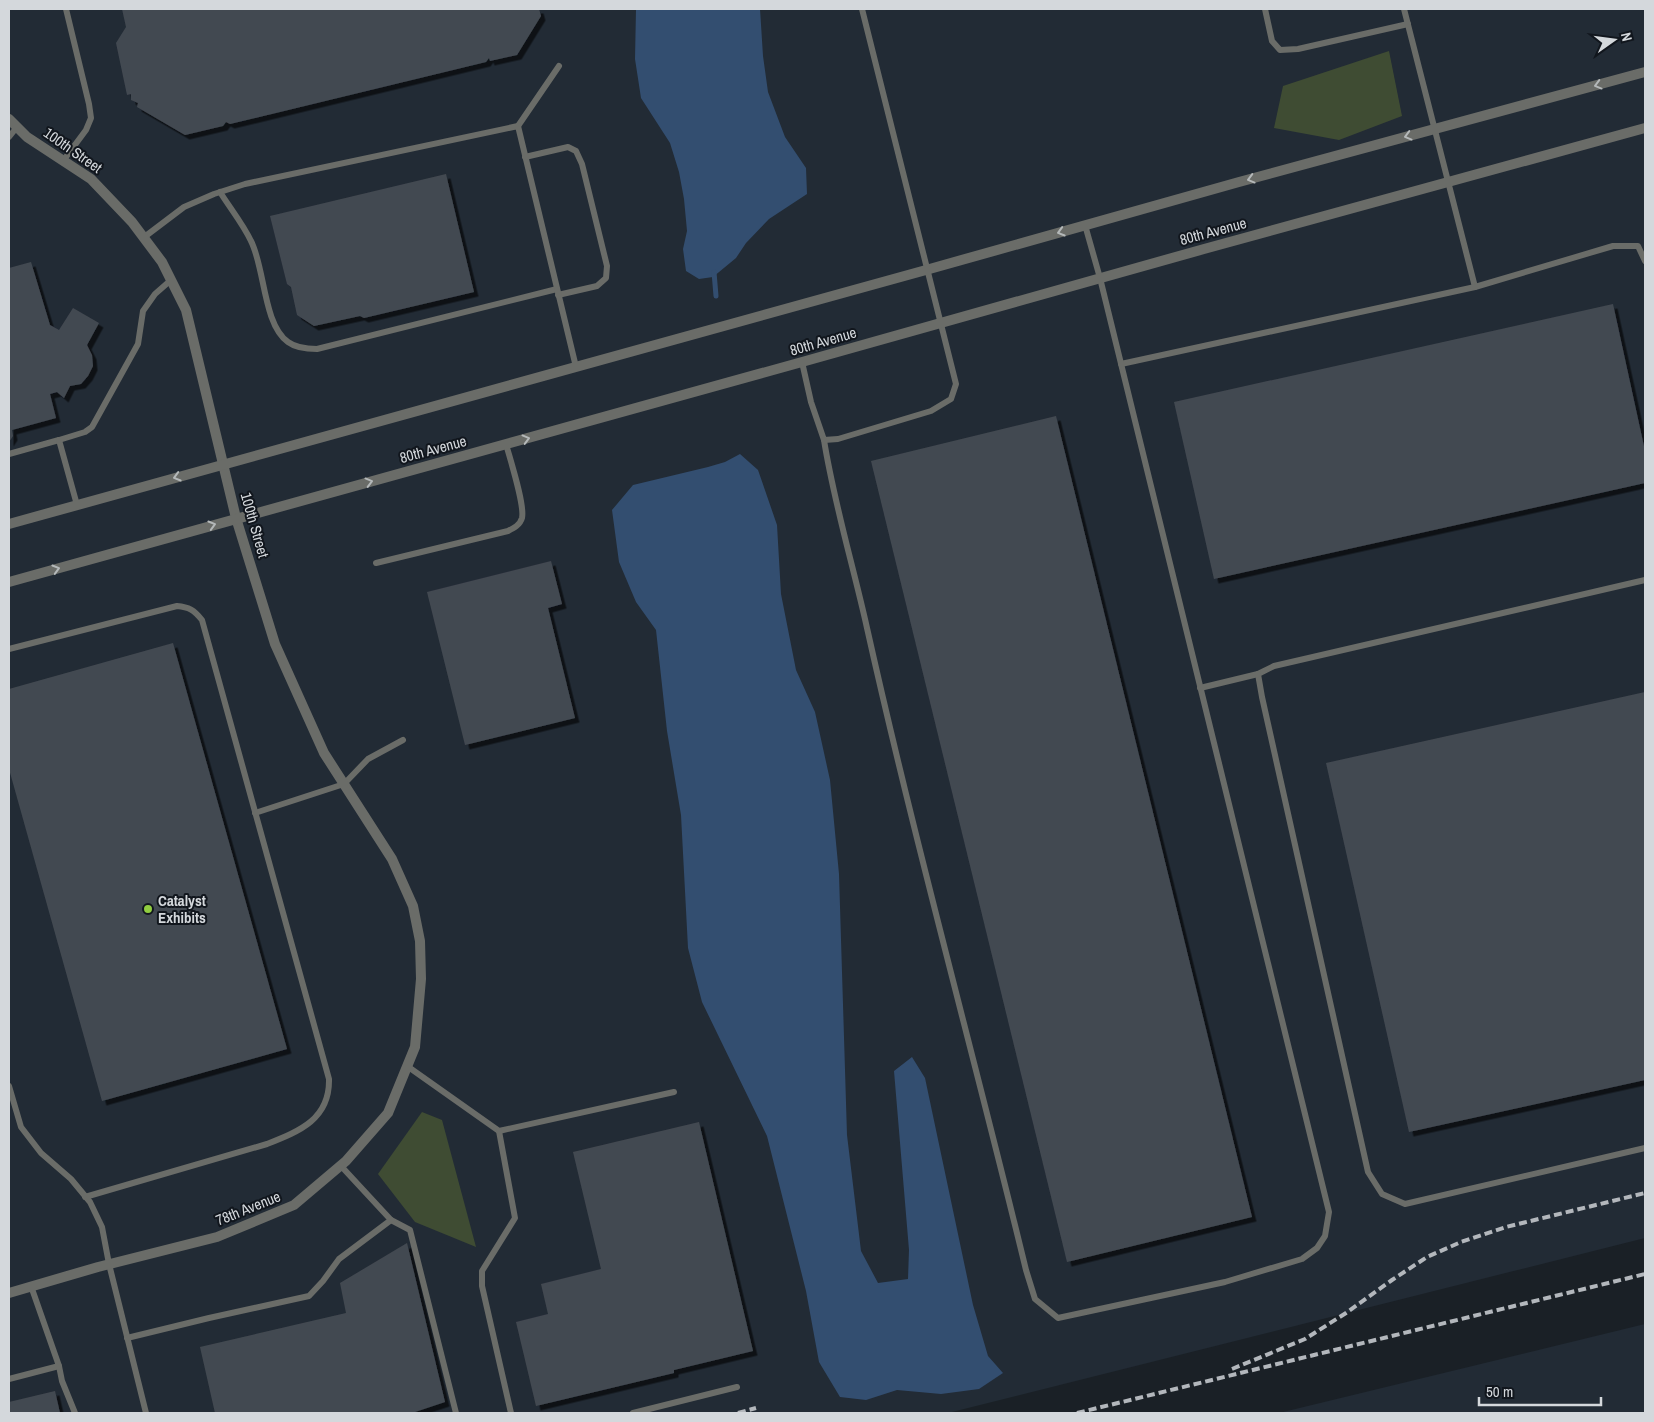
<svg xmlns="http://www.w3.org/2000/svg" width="1654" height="1422" viewBox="0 0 1654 1422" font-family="'Archivo Narrow',sans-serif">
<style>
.built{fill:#222b35}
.green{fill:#3f4c33}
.water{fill:#334e70}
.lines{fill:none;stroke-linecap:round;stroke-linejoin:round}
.stream{stroke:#334e70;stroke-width:5}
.building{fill:#434951;filter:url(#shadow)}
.service{stroke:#6a6c68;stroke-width:6}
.minor{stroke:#6a6c68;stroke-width:10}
.tertiary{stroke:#6a6c68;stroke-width:10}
.rail{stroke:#b3b7bc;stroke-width:4;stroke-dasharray:8 4;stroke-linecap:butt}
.oneway{stroke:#b4b8b9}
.poi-dot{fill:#91cd40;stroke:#11161d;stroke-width:2}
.labels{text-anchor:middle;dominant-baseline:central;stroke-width:4;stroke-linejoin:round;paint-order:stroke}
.street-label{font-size:15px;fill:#d4d8dc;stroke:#11161d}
.poi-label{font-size:15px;font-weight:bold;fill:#d4d8dc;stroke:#11161d;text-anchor:start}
</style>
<defs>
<filter id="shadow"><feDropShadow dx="4.5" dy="4.5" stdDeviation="0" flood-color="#0009"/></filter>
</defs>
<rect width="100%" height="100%" fill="#1a2026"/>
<g class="built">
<path d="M9 9H1645V1238L948 1413H9Z"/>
<path d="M1645 1324V1413H1279Z"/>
</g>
<g class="green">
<path d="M1389 51 1402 116 1339 140 1274 128 1283 86Z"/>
<path d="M422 1112 442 1120 476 1247 415 1222 378 1174Z"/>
</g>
<g class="water">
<path d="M636 9H760L763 56 768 92 785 137 806 168 807 194 769 219 746 243 736 258 713 277 699 279 686 271 683 249 687 231 684 199 679 172 670 143 641 98 635 59Z"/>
<path d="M740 454 758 470 777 525 781 594 796 670 815 712 830 780 839 874 847 1135 861 1251 878 1283 908 1279 909 1250 894 1071 912 1057 925 1078 973 1305 988 1356 1003 1373 979 1389 941 1394 897 1390 866 1400 840 1397 819 1362 806 1291 767 1136 702 1002 688 948 681 815 667 731 656 630 636 602 619 562 612 510 633 485 708 467 725 462Z"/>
</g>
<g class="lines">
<path class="stream" d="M714 272 716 296"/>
</g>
<g class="building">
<path d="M122 9H539L541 16 517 55 490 61 489 58 486 62 230 124 226 122 223 126 185 135 137 107 138 103 131 100V94L127 95 116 43 126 27Z"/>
<path d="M446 174 474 292 364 318 360 316 314 326 297 315 291 287 287 284 270 216Z"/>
<path d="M31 262 50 325 59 330 73 308 99 323 87 345 92 355 93 366 88 376 81 384 70 386 64 398 57 392 50 394 56 418 12 430 13 436 9 442V268Z"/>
<path d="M1613 304 1645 451V483L1214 579 1174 402Z"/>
<path d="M1056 416 1252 1217 1067 1262 871 461Z"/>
<path d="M551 561 562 604 548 608 575 718 465 745 427 592Z"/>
<path d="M173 643 287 1049 102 1101 9 769V689Z"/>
<path d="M1645 692V1080L1409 1132 1326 763Z"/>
<path d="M699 1122 753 1351 674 1370V1373L536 1406 516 1322 548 1314 541 1284 601 1269 573 1152Z"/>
<path d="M407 1243 445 1402 415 1412V1413H215L200 1347 346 1313 340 1283Z"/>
<path d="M55 1391 60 1413H9V1402Z"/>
</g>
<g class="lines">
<g class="service">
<path d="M1265 9 1272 41 1280 50 1298 49 1408 24"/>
<path d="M1404 9 1475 287"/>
<path d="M518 126 559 66"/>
<path d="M9 137 17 127"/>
<path d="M525 157 568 147 576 151 582 164 607 266 606 278 597 286 558 295"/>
<path d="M63 161 86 130 91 118 89 104 66 9"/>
<path d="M220 192C230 208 243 224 251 241 265 268 263 324 288 342 296 348 307 349 317 349L557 289"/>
<path d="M143 238 184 207 214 194 245 184 518 126 576 367"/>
<path d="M802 362 811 402 824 440 838 439 931 411 951 399 956 384 862 9"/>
<path d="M1121 364 1475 287 1613 246H1638L1645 261"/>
<path d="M824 440C834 503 853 565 867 628 915 843 974 1056 1026 1270L1035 1299 1058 1318 1225 1282 1302 1259 1317 1248 1325 1236 1329 1212 1100 278 1085 225"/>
<path d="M9 454 59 440"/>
<path d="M77 505 59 440 85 432 92 427 138 344 143 311 155 294 171 280"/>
<path d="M376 563 508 531C514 528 520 525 522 518 525 505 510 459 506 444"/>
<path d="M1645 580 1274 666 1258 674 1262 697 1368 1172 1382 1194 1405 1204 1645 1148"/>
<path d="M9 649 177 606C189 607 194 610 202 620L329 1079C330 1119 300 1131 267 1144L85 1197"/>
<path d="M1200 688 1258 674"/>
<path d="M255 813 344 784 368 759 403 740"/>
<path d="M407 1066 499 1131 674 1092"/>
<path d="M9 1086 21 1127 41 1153 71 1179 90 1202 102 1227 109 1264 146 1413"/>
<path d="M499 1131 515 1218 482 1271V1286L511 1413"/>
<path d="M391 1220 410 1230 456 1413"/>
<path d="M127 1338 209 1318 309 1296 323 1281 339 1259 391 1220 341 1166"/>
<path d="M59 1366 62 1381 75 1413"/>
<path d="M9 1379 59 1366 31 1286"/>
<path d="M633 1413 737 1387"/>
</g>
<path class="minor" d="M9 1293 98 1267 217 1237 294 1205 346 1161 388 1113 415 1047 421 979 420 941 413 906 392 859 324 753 275 644 236 518"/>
<g class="tertiary">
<path d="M9 119 27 137 91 179 132 222 162 262 186 310 236 518"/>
<path d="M9 524 926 270 1239 182 1645 72"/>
<path d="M9 582 802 362 1204 249 1645 128"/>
</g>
<g class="rail">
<path d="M1232 1369 1305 1339 1346 1313 1392 1280 1427 1257 1461 1242 1506 1227 1645 1193"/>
<path d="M738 1413 756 1408"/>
<path d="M1077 1413 1645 1274"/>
</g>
</g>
<defs><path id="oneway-chevron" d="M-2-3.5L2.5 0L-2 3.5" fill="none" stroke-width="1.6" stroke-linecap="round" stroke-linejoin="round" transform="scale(1.25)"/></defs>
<g class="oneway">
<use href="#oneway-chevron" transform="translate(1598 85) rotate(165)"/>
<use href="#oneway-chevron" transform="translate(1408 136) rotate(165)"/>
<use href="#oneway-chevron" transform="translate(1251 179) rotate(165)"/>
<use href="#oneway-chevron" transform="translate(1061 232) rotate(164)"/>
<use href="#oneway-chevron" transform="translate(526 439) rotate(-15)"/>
<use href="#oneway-chevron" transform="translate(177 477) rotate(164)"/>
<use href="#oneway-chevron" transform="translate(369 482) rotate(-15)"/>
<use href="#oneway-chevron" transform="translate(212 525) rotate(-16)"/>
<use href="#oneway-chevron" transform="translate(56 569) rotate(-16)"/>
</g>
<circle class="poi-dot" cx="148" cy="909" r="5"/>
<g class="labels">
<g class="street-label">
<text transform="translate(73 150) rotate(35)">100th Street</text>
<text transform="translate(1213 231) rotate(-15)">80th Avenue</text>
<text transform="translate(823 341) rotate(-16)">80th Avenue</text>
<text transform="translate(433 449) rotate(-15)">80th Avenue</text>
<text transform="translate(255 525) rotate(74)">100th Street</text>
<text transform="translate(248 1208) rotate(-22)">78th Avenue</text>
</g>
<g class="poi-label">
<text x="158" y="900">Catalyst<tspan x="158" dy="17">Exhibits</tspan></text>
</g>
</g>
<rect width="1654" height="1422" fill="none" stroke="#d4d8dc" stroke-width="20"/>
<g transform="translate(1614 40) rotate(76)" stroke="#11161d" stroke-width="4" paint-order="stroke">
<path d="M0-4L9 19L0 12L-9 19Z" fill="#d4d8dc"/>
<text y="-8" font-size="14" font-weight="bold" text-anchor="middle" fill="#d4d8dc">N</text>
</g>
<path d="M1479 1397v8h122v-8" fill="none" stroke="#d4d8dc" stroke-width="2.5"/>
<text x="1486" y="1397" font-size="15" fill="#d4d8dc" stroke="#11161d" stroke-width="4" paint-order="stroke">50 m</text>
</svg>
